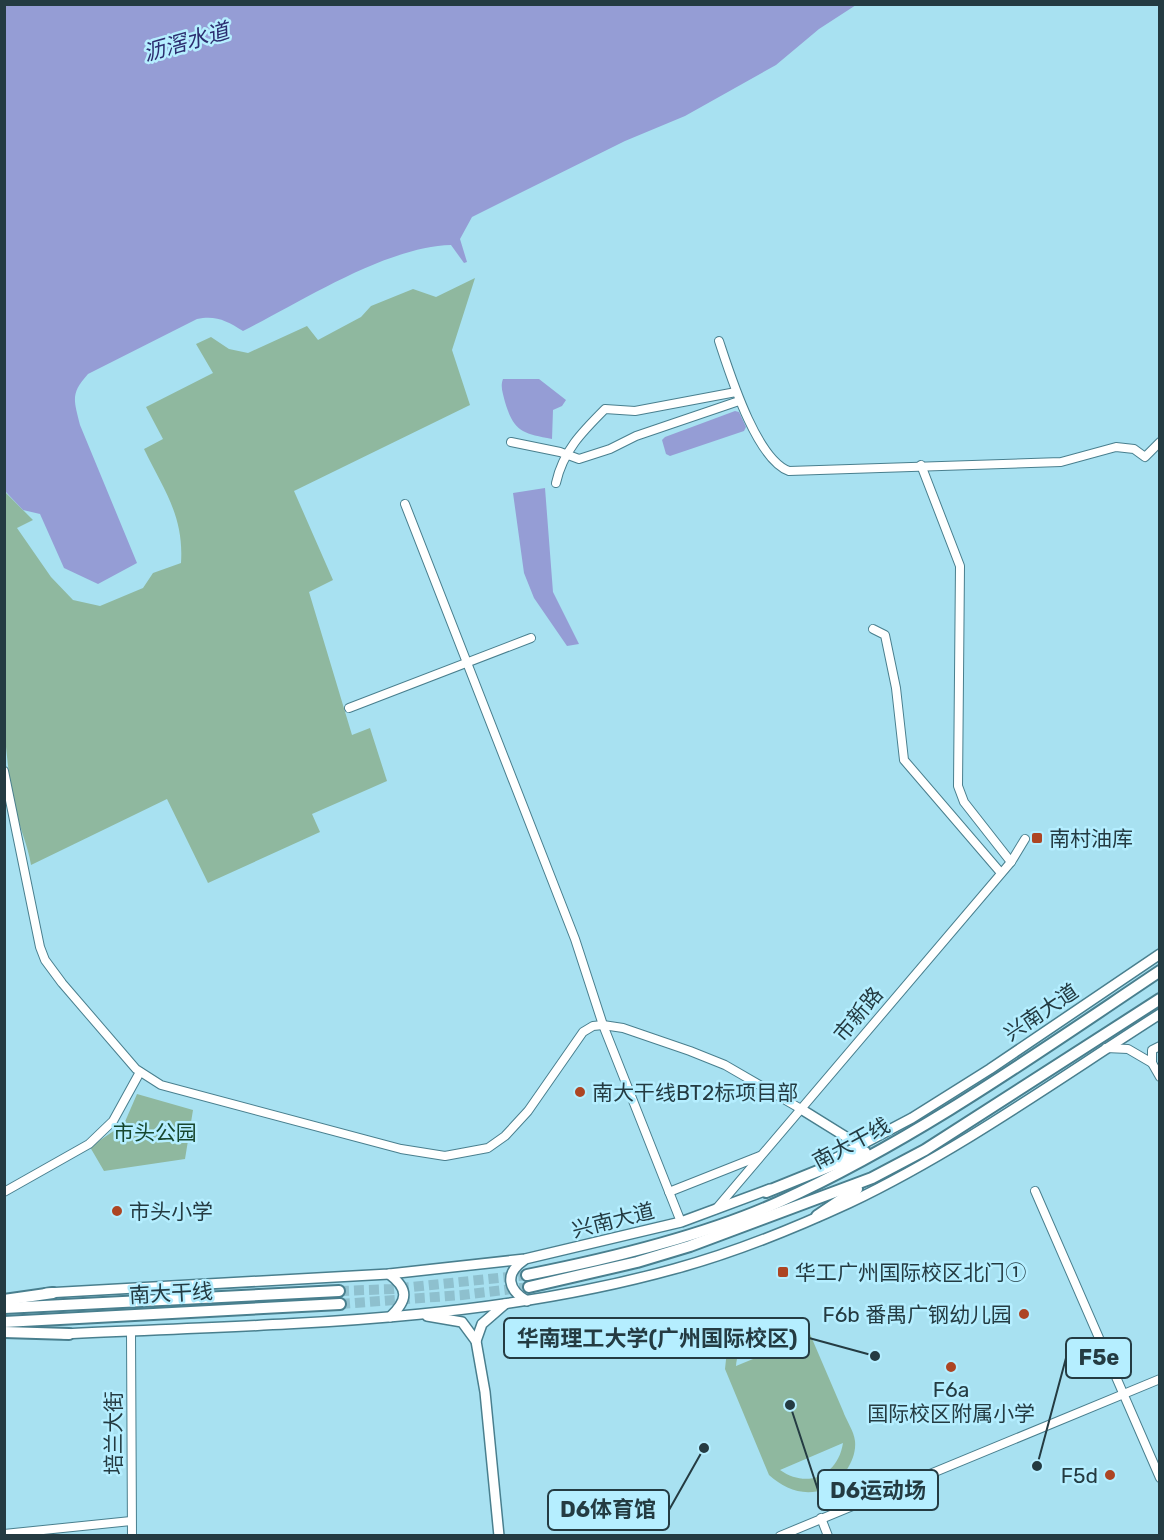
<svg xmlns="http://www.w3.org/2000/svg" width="1164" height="1540" viewBox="0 0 1164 1540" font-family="Rubik,'Noto Sans SC',sans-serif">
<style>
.green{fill:#8fb89f;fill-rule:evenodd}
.water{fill:#959dd5}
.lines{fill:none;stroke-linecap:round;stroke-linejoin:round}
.highway-tunnel{stroke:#8ec0ce;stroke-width:10;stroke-dasharray:10 5;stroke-linecap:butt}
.minor-casing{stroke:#497f8e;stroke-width:10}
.major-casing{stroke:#497f8e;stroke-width:12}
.highway-casing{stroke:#497f8e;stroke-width:14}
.minor{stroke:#fff;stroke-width:8}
.major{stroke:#fff;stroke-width:9}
.highway{stroke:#fff;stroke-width:10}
.poi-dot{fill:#ad4523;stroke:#b5eeff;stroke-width:2}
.labels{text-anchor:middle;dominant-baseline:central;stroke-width:5;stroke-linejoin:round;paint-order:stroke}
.poi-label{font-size:21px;fill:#243b42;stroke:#b5eeff;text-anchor:start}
.street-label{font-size:21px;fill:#243b42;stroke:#b5eeff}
.park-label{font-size:21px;fill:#16472e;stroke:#b5eeff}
.water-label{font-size:22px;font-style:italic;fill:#2c2d6f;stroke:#b5eeff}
.leader{fill:none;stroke:#243b42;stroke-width:2}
.callout-dot{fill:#243b42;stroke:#b5eeff;stroke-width:2}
.callout{fill:#b5eeff;stroke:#243b42;stroke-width:2}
.callout-label{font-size:22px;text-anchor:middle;font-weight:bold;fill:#243b42}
</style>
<rect width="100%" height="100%" fill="#a8e1f1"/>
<g class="green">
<path d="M475 278 452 350 470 405 294 491 333 580 309 592 352 735 370 728 387 781 312 814 320 832 208 883 167 799 31 865C28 846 20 829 16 811 9 782 6 752 4 722V491L33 520 17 528 51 577 73 600 100 606 143 588 153 573 181 563C184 516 164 490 144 449L163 439 146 407 213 373 196 344 211 337 229 349 248 353 307 326 318 340 361 317 371 306 413 289 436 297Z"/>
<path d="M137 1094 193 1110 185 1159 104 1171 90 1147 124 1124Z"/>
<path d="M767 1317C785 1318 796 1322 810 1334 821 1360 832 1385 843 1411 846 1420 854 1431 855 1441 857 1460 842 1481 825 1489 804 1497 785 1489 769 1475L725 1369 727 1350 736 1334 751 1322ZM768 1328 791 1333 799 1340 736 1366C738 1345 748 1333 768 1328ZM843 1443C838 1476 807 1489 780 1470Z"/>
</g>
<g class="water">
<path d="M4 5 5 4 856 5 819 29 776 65 685 116 625 141 472 217 460 239 467 262 464 263 451 245C385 247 303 301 243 331 227 321 216 315 197 319L88 374C70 394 74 400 80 425L137 563 98 584 64 568 40 514 23 510 5 491Z"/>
<path d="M503 379H539L566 400 562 406 553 410 552 439C522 433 514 432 505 402 503 393 500 387 503 379Z"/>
<path d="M735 411 739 412 746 427 744 431 670 456 666 454 662 440 665 437Z"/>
<path d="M545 488 553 592 579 644 567 646 534 598 524 573 513 493Z"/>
</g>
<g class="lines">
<g class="highway-tunnel">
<path d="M339 1291 393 1289 527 1275"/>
<path d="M340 1304 462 1295 529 1287"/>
</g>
<defs>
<g id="minor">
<path d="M719 341C730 374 756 459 789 471L1061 462 1116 447 1134 449 1145 457 1160 442"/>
<path d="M511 442 560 452 579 459 610 449 636 436 739 401"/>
<path d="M921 465 960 566 958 786 964 802 1011 862"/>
<path d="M556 483C563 451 582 432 605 409L635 411 736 392"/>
<path d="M405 504 575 939 603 1025 681 1222"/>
<path d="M873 629 885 635 896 688 904 760 1001 873"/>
<path d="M349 708 531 638"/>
<path d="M4 771 40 947 45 960 62 983 136 1069 161 1085 401 1149 445 1156 488 1148 505 1136 528 1111 583 1032 593 1026 603 1025 623 1028 690 1051 725 1065 801 1109"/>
<path d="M1160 1046 1152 1050V1063L1160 1077"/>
<path d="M1106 1048 1128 1049 1152 1063"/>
<path d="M1035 1191 1160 1478"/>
<path d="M4 1192 89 1144 113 1121 140 1072"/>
<path d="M669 1192 760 1156"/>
<path d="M716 1209 1011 862 1025 839"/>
<path d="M131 1331 132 1536"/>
<path d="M821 1518 828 1536"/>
<path d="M4 1534 131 1521"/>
<path d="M780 1536 1160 1379"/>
</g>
<g id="major">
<path d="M801 1109 859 1145"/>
<path d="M821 1166 912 1118 990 1069 1160 954"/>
<path d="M524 1260C504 1274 508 1290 527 1301"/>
<path d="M389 1274C409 1289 408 1300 390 1317"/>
<path d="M46 1293 389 1274 525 1259 681 1222 770 1189"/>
<path d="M427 1316 462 1322 476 1341 485 1392 499 1536"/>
<path d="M64 1334C268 1324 476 1324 674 1269 730 1254 797 1227 849 1203 958 1151 1058 1079 1160 1014"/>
<path d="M476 1341 482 1324 505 1304"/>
</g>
<g id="highway">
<path d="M766 1192 865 1152"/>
<path d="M817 1216 857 1189"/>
<path d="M527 1275C608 1259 704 1236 779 1202 915 1140 1036 1054 1160 971"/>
<path d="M529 1287 637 1262 690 1246 872 1178 925 1150 1160 999"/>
<path d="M4 1300 53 1293"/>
<path d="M4 1308 339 1291"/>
<path d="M4 1322 340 1304"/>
<path d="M4 1332 69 1334"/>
</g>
</defs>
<use href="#minor" class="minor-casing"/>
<use href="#major" class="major-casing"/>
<use href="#highway" class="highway-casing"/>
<use href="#minor" class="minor"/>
<use href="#major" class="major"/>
<use href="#highway" class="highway"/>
</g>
<g class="poi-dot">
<rect x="1031" y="832" width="12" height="12" rx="3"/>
<circle cx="580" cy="1092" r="6"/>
<circle cx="117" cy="1211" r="6"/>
<rect x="777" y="1266" width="12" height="12" rx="3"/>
<circle cx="1024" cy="1314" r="6"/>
<circle cx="951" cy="1367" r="6"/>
<circle cx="1110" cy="1475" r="6"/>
</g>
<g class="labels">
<g class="poi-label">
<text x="1049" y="838">南村油库</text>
<text x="592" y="1092">南大干线BT2标项目部</text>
<text x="129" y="1211">市头小学</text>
<text x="795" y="1272">华工广州国际校区北门①</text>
<text x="1012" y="1314" text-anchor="end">F6b 番禺广钢幼儿园</text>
<text x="951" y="1389" text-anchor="middle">F6a<tspan x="951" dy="24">国际校区附属小学</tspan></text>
<text x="1098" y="1475" text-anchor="end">F5d</text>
</g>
<g class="street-label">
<text transform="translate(1041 1012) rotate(-34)">兴南大道</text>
<text transform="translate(858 1014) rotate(-50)">市新路</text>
<text transform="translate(851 1143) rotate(-28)">南大干线</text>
<text transform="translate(613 1220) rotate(-14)">兴南大道</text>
<text transform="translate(171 1293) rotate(-3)">南大干线</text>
<text transform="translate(113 1433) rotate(-90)">培兰大街</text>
</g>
<g class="park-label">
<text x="155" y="1132">市头公园</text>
</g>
<g class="water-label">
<text transform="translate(186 42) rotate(-16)">沥滘水道</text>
</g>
</g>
<path class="leader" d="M875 1356L809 1338M1037 1466L1066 1358M790 1405L818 1490M704 1448L669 1510"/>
<g class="callout-dot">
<circle cx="875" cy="1356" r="6"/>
<circle cx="1037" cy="1466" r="6"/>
<circle cx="790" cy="1405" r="6"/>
<circle cx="704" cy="1448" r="6"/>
</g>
<g class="callout">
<rect x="504" y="1318" width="305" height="40" rx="6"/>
<rect x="1066" y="1338" width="65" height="40" rx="6"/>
<rect x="818" y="1470" width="120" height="40" rx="6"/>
<rect x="548" y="1490" width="121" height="40" rx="6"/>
</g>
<g class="callout-label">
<text x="657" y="1346">华南理工大学(广州国际校区)</text>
<text x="1099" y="1365">F5e</text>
<text x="878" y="1498">D6运动场</text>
<text x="608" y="1517">D6体育馆</text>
</g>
<rect width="1164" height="1540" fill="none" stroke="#243b42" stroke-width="12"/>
</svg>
